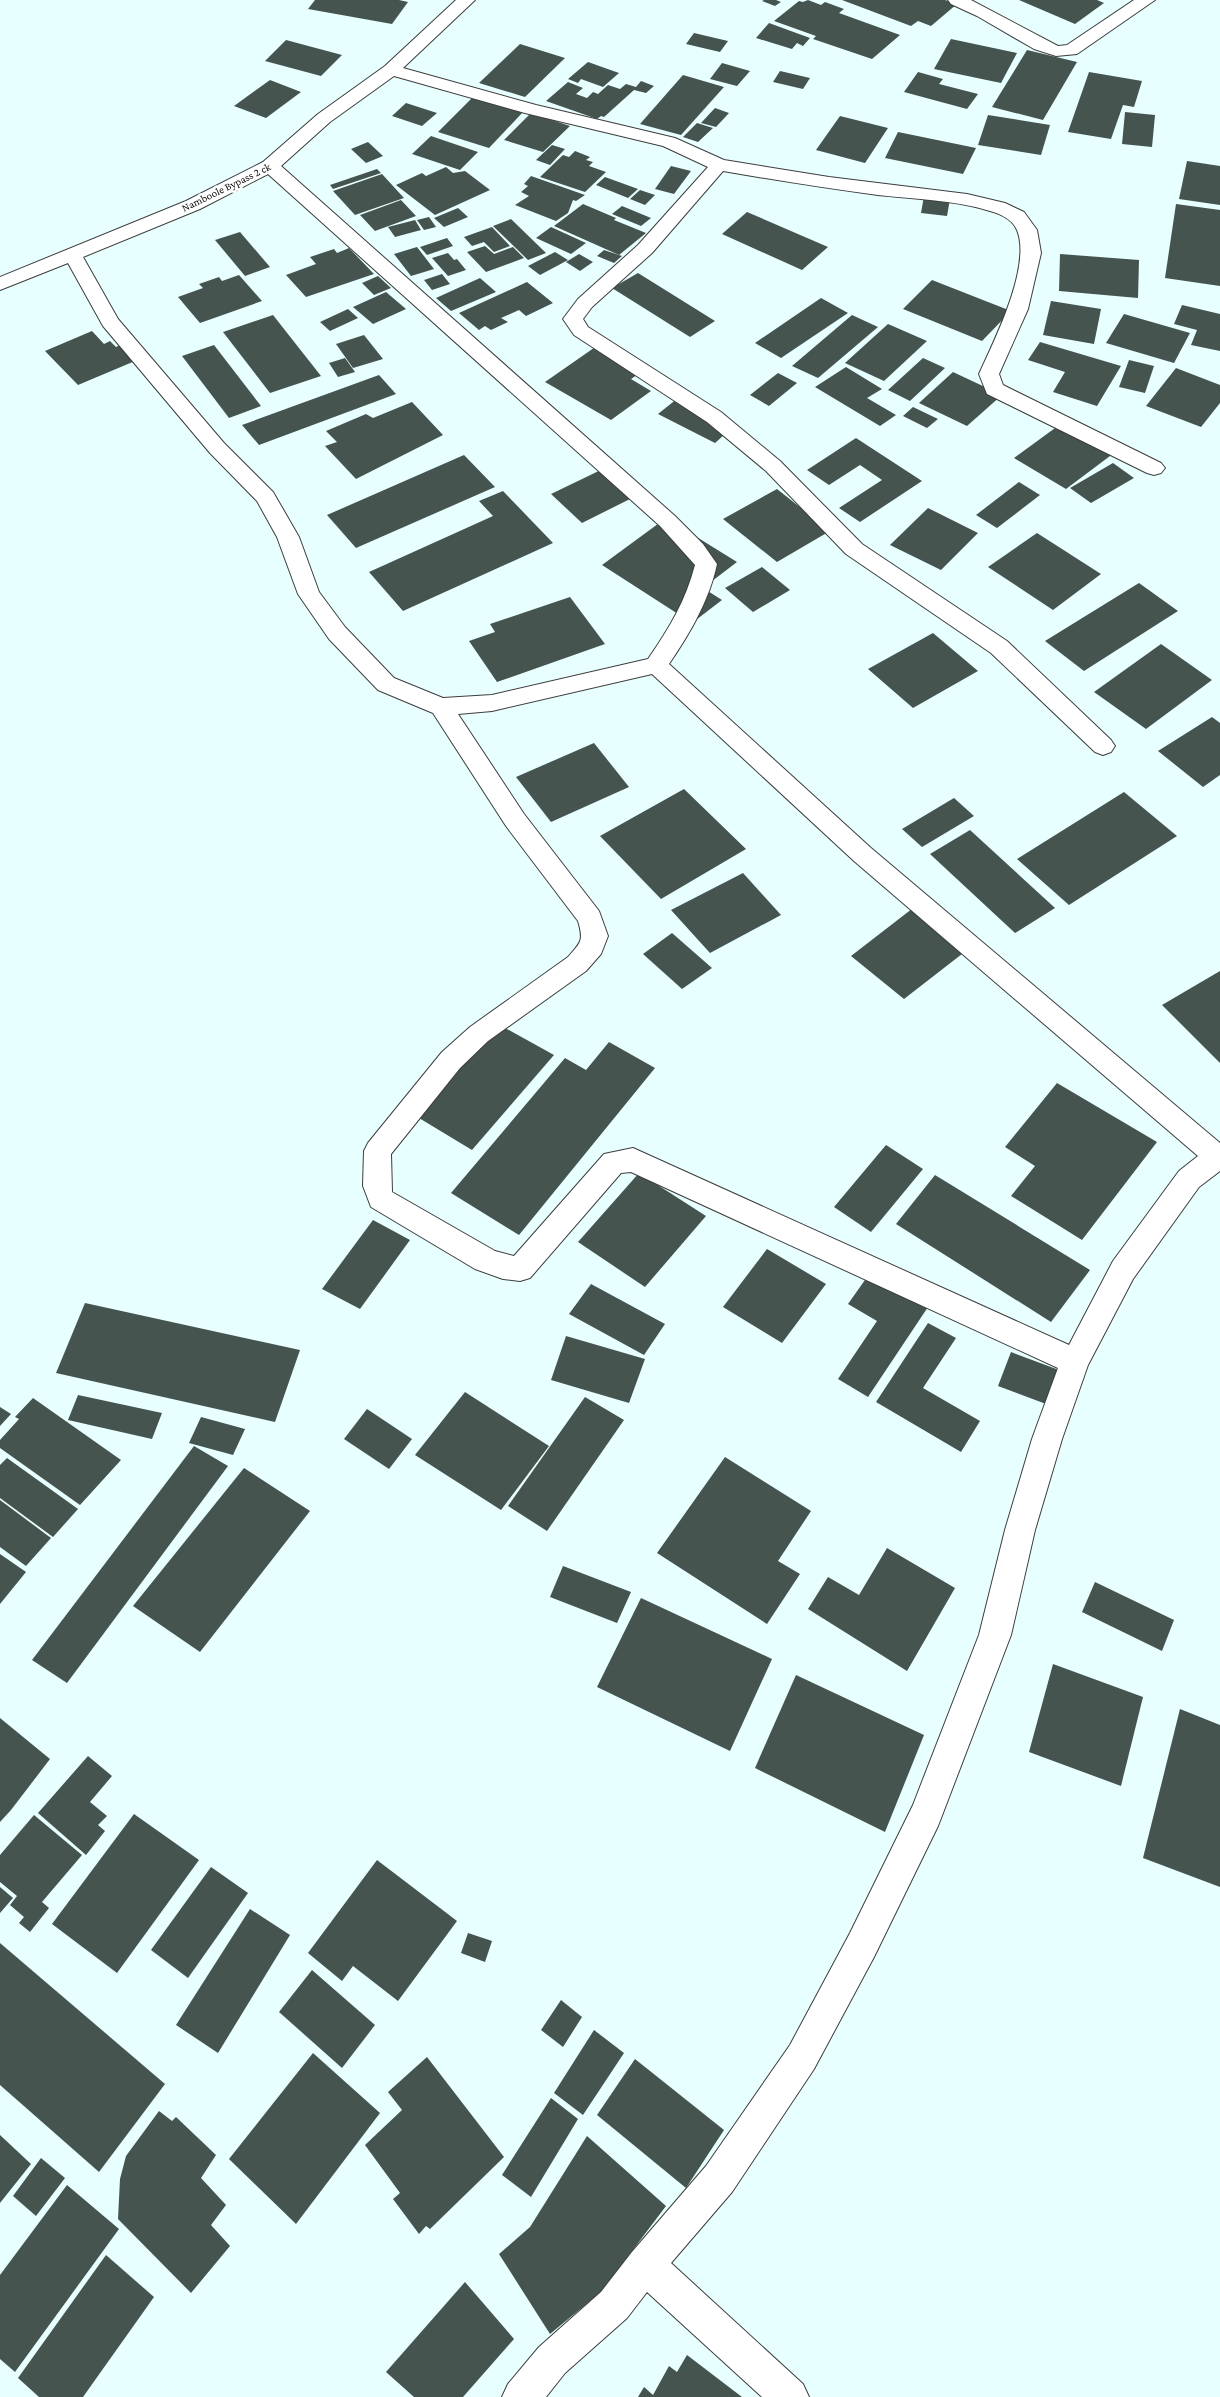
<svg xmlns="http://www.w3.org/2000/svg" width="1220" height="2397" viewBox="0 0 1220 2397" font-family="'Crimson Pro',serif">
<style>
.building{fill:#45544e}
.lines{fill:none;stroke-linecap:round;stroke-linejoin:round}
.street-casing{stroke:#3d3d3d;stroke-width:2}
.street{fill:#fff;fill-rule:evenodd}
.labels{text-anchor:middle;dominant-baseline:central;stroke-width:5;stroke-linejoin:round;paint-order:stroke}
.far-street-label{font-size:11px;fill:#0a0a0a;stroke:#fff}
</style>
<rect width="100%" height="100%" fill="#e7ffff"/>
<g class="building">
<path d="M315 0H399L408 2 392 24 308 9Z"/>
<path d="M764 0H776L781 2 775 6 762 1Z"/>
<path d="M808 0 821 5 825 2 844 9 839 13 900 35 872 59 813 39 816 36 774 21 799 1 803 2Z"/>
<path d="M842 0H945L957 4 931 26 918 21 911 26Z"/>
<path d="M1019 0H1097L1104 3 1075 24Z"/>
<path d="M769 23 810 38 803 46 797 43 792 49 756 38Z"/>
<path d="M694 33 728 41 720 52 686 44Z"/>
<path d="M951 39 1017 53 1001 83 934 69Z"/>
<path d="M286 40 342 55 321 76 265 61Z"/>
<path d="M520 44 565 58 525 97 479 83Z"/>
<path d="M1027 50 1077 62 1043 120 992 107Z"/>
<path d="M588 62 619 73 603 87 581 79 578 83 568 79Z"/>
<path d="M722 63 750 71 737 86 710 79Z"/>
<path d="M780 71 810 78 803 89 773 82Z"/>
<path d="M918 72 943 79 939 84 978 94 967 109 904 92Z"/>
<path d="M1089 72 1142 81 1134 107 1123 105 1111 139 1068 132Z"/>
<path d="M683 75 724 87 681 135 640 124Z"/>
<path d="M270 80 301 92 266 118 234 106Z"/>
<path d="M641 81 654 86 646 93 634 90 604 117 601 116 597 119 546 101 568 82 583 88 576 94 587 98 593 92 598 94 608 85 620 89 626 84 636 87Z"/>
<path d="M473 97 523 112 489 148 438 132Z"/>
<path d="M406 103 437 113 422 126 392 116Z"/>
<path d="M715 108 729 113 716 127 701 123Z"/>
<path d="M1125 112 1155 115 1152 147 1122 144Z"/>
<path d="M531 113 570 126 543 152 504 140Z"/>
<path d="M988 115 1050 125 1041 155 978 145Z"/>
<path d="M840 116 888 128 865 163 816 150Z"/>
<path d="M697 123 713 128 698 142 683 137Z"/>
<path d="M898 132 976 148 963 174 885 158Z"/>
<path d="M431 136 478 152 460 170 412 154Z"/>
<path d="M368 142 383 156 366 163 351 149Z"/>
<path d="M552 145 565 149 550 165 536 160Z"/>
<path d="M575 151 590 157 586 160 593 162 589 166 606 172 585 192 540 177 563 155 569 157Z"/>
<path d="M1187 161 1220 166V205L1179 199Z"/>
<path d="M671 166 691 171 674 194 655 189Z"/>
<path d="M446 167 453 173 465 171 490 190 435 215 396 185 422 173 426 176Z"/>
<path d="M377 169 381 173 333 189 330 185Z"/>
<path d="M382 174 404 198 355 215 333 191Z"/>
<path d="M531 176 585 195 576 201 573 200 568 213 556 221 515 205 529 196 521 192 528 186 524 184Z"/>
<path d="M605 177 638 189 628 198 596 185Z"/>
<path d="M640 190 655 195 645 205 630 199Z"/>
<path d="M924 196 950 199 947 216 921 213Z"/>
<path d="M401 200 416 216 375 231 360 215Z"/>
<path d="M583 204 616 218 614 220 646 233 619 255 554 226Z"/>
<path d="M1176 204 1220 210V286L1165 278Z"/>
<path d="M622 206 651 218 641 226 612 214Z"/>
<path d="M458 208 468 217 444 227 434 218Z"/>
<path d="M747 212 828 247 802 270 722 234Z"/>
<path d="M429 217 436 227 424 230 417 220Z"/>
<path d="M511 219 546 253 528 260 493 226Z"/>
<path d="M415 220 421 230 395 237 388 227Z"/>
<path d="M492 227 510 246 494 252 484 242 472 246 464 237Z"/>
<path d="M551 227 586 243 571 254 536 238Z"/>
<path d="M240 232 270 267 245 276 215 240Z"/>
<path d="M447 238 453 246 427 255 420 247Z"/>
<path d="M485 246 494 254 513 247 524 258 486 272 467 252Z"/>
<path d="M417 247 434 269 411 276 394 254Z"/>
<path d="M349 248 374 274 306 297 286 275 316 264 310 257 334 249 337 253Z"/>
<path d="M604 250 622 256 614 263 597 256Z"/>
<path d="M555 252 568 260 540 275 528 266Z"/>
<path d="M448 253 454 260 457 259 466 270 448 276 432 258Z"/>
<path d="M579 254 593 262 580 271 566 262Z"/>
<path d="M1060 254 1139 260 1138 298 1059 291Z"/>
<path d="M638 273 715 321 690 337 612 288Z"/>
<path d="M442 274 450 284 432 290 424 280Z"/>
<path d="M239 275 262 301 200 323 178 297 203 288 199 284 219 277 222 281Z"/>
<path d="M378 276 391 288 374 295 362 283Z"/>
<path d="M480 278 496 292 451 311 436 298Z"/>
<path d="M932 280 1011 311 982 341 903 309Z"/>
<path d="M527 282 553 303 526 316 519 310 501 318 508 322 491 330 485 326 479 330 459 313Z"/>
<path d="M386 292 406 309 373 324 353 307Z"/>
<path d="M821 298 848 313 781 358 755 343Z"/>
<path d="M1051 301 1101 309 1094 344 1043 335Z"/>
<path d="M1182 305 1220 314V351L1191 345 1197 330 1174 324Z"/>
<path d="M348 309 358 318 330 331 320 322Z"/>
<path d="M1124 314 1190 333 1174 363 1106 343Z"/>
<path d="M273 315 321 376 270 393 223 332Z"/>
<path d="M852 315 878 327 818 378 792 366Z"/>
<path d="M888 324 927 341 884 381 845 363Z"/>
<path d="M92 331 104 344 110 341 116 347 120 345 135 361 78 385 45 351Z"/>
<path d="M364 335 383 359 353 368 336 344Z"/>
<path d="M1040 342 1121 366 1097 406 1053 392 1065 372 1028 360Z"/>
<path d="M601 343 647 368 631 379 651 391 611 420 545 382Z"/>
<path d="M214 345 261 406 229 418 182 356Z"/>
<path d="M345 358 355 372 338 377 329 363Z"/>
<path d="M923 358 945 368 910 401 888 390Z"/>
<path d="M1129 360 1154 366 1145 393 1119 387Z"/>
<path d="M846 367 882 389 867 398 896 415 880 426 815 387Z"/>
<path d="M1176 368 1220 385V403L1201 427 1146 406Z"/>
<path d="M953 372 1002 395 967 426 919 403Z"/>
<path d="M778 373 797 383 769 406 750 395Z"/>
<path d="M379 375 396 394 259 445 242 425Z"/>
<path d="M678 398 734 426 715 443 658 414Z"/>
<path d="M412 402 443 435 356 479 325 446 337 442 326 431 366 414 373 418Z"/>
<path d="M913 407 938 419 927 428 903 416Z"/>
<path d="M1062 423 1114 453 1066 489 1014 458Z"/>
<path d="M856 438 922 481 860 522 839 508 882 480 860 465 829 485 807 470Z"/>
<path d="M464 455 495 487 356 548 327 515Z"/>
<path d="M1113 463 1134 478 1091 503 1070 488Z"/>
<path d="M607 467 638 495 582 523 551 494Z"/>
<path d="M1019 482 1040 495 997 528 976 515Z"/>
<path d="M777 489 830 531 777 562 723 519Z"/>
<path d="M503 491 553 543 403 611 369 572 493 516 479 501Z"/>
<path d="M928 508 978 533 941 570 890 545Z"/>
<path d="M666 518 737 562 703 588 722 600 692 623 602 565Z"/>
<path d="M1037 533 1101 574 1053 610 988 567Z"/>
<path d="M762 567 790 590 753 612 725 588Z"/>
<path d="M1139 583 1178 611 1084 671 1045 641Z"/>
<path d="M570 597 605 644 497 682 469 641 495 632 490 624Z"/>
<path d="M933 633 978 671 913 708 868 669Z"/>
<path d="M1161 644 1212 680 1146 729 1094 692Z"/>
<path d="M1212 717 1220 723V775L1203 787 1158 751Z"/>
<path d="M594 743 629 787 551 822 516 777Z"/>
<path d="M684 789 746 849 661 899 600 836Z"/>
<path d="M1124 792 1177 836 1069 905 1017 859Z"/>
<path d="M954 798 974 816 922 847 902 829Z"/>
<path d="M970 830 1055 908 1015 933 930 854Z"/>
<path d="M743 873 781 915 710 953 671 910Z"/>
<path d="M917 905 971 947 904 999 851 956Z"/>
<path d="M672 933 712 968 682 989 643 954Z"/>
<path d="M1220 971V1063L1162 1005Z"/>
<path d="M496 1023 554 1055 472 1150 414 1115Z"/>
<path d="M609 1042 655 1068 519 1235 451 1193 565 1058 586 1070Z"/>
<path d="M1057 1083 1157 1142 1082 1240 1011 1196 1035 1166 1005 1147Z"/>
<path d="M886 1145 923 1169 871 1232 834 1207Z"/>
<path d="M639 1173 706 1216 645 1287 578 1242Z"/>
<path d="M935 1175 1090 1270 1051 1322 896 1224Z"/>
<path d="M373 1220 410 1240 360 1309 322 1289Z"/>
<path d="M767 1249 826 1284 782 1343 723 1307Z"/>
<path d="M872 1270 930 1304 868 1397 838 1379 877 1321 848 1304Z"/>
<path d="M591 1284 665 1324 644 1355 569 1314Z"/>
<path d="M85 1303 300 1350 275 1422 56 1373Z"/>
<path d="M928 1323 956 1338 923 1388 980 1421 961 1452 876 1402Z"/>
<path d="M566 1336 645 1359 629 1403 551 1380Z"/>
<path d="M1011 1352 1059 1370 1046 1404 998 1386Z"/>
<path d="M465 1392 549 1446 501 1510 415 1455Z"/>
<path d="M78 1395 162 1413 152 1439 68 1420Z"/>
<path d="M585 1397 624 1420 547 1531 508 1506Z"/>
<path d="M33 1398 121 1460 80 1505 0 1448V1440L19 1419 15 1417Z"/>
<path d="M0 1407 11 1414 0 1426Z"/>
<path d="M367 1409 412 1439 389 1469 344 1439Z"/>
<path d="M201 1417 245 1429 233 1455 189 1443Z"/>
<path d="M194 1446 228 1466 67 1683 32 1660Z"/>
<path d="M725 1457 811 1511 778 1561 800 1574 767 1624 657 1553Z"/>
<path d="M7 1458 78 1509 53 1537 0 1498V1465Z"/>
<path d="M244 1468 310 1511 200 1652 133 1606Z"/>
<path d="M0 1500 51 1538 26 1566 0 1547Z"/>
<path d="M887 1548 955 1588 907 1671 808 1609 828 1577 859 1595Z"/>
<path d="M0 1554 26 1572 0 1604Z"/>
<path d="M563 1566 631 1592 617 1623 550 1597Z"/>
<path d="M1095 1582 1174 1620 1162 1651 1082 1612Z"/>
<path d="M641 1598 772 1659 730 1751 597 1687Z"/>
<path d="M1053 1664 1143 1697 1121 1786 1029 1752Z"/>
<path d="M796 1675 924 1735 885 1832 755 1768Z"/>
<path d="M1180 1709 1220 1725V1887L1143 1858Z"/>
<path d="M0 1718 50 1759 11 1810 0 1822Z"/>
<path d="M88 1756 112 1776 90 1802 107 1816 98 1825 105 1831 86 1855 38 1813Z"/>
<path d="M134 1814 199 1860 117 1973 52 1924Z"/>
<path d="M34 1815 82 1855 42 1902 49 1908 30 1932 19 1923 24 1917 10 1905 17 1896 0 1882V1855Z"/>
<path d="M377 1860 457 1921 398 2001 353 1966 342 1981 308 1953Z"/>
<path d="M211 1867 248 1893 188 1978 151 1950Z"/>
<path d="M0 1887 13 1898 0 1913Z"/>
<path d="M250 1909 290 1935 218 2053 176 2025Z"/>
<path d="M468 1933 492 1941 485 1962 461 1953Z"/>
<path d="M0 1943 165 2084 99 2172 0 2085Z"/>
<path d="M312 1970 375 2025 342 2068 279 2012Z"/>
<path d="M561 2000 582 2017 563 2047 541 2030Z"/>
<path d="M594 2030 624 2053 583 2115 554 2093Z"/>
<path d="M313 2053 380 2113 296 2224 229 2159Z"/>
<path d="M427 2057 504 2157 430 2229 426 2226 419 2234 393 2199 400 2193 365 2145 402 2110 388 2092Z"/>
<path d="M635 2059 724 2130 686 2188 597 2115Z"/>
<path d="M551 2098 578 2119 531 2197 502 2175Z"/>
<path d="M159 2111 172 2121 176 2117 216 2155 201 2178 226 2205 211 2225 230 2246 191 2293 118 2219 120 2179 126 2156Z"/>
<path d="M0 2135 31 2164 0 2203Z"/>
<path d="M587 2136 666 2206 601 2292 550 2334 499 2254 530 2227Z"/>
<path d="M41 2158 65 2178 36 2216 13 2196Z"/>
<path d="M67 2185 119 2229 15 2372 0 2359V2275Z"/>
<path d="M106 2255 154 2297 83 2397H39L18 2378Z"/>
<path d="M465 2282 514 2339 463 2397H414L386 2372Z"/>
<path d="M687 2355 742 2397H638L644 2387 653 2395 669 2366 677 2372Z"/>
</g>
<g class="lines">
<defs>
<g id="street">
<path d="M456 0H475L403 68 536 105 675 138 724 160 829 177 967 194 1005 203 1024 212 1037 230 1041 253 1028 309 999 374 1003 385 1161 463 1165 468 1161 473 1154 475 1147 473 987 394 979 374C994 341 1032 266 1017 230 1013 220 1001 214 990 211 955 200 915 199 878 195 826 188 775 180 723 171L652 253 592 307 583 319 588 327 721 412 780 461 862 544 1007 641 1111 740 1115 746 1111 752 1103 755 1095 752 991 653 846 554 766 471 707 422 574 335 563 319 578 299 638 245 708 167 663 146 525 113 394 76 330 122 281 166 675 516 703 544 717 564C709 601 690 633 669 664L871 848 1220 1143V1171L1199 1187 1133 1279 1088 1365 1062 1439 1035 1530 1011 1635 938 1826 874 1957 814 2069 732 2192 671 2263 803 2384 809 2397H762L647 2292 627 2318 565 2373 546 2397H502L508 2384 539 2347 601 2292 632 2252 706 2166 790 2045 850 1933 913 1805 979 1635 1005 1530 1032 1439 1058 1368 631 1172 621 1173 530 1278 520 1281 503 1279 475 1269 371 1207 363 1186 364 1151 368 1143 442 1052 470 1027 568 957C581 942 584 941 578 921L506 826 433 713 378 690 329 639 298 594 277 537 257 501 210 453 103 326 68 263 0 290V277L186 201 263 162 318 114 385 66ZM268 174 660 526 695 565C686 600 669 629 648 659L492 695 443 698 394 678 345 627 319 592 299 537 273 492 224 443 118 319 83 257 200 209ZM652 674 854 861 1198 1156 1179 1171 1113 1261 1069 1345 633 1148 604 1154 514 1256 495 1251 392 1192 391 1154 460 1068 488 1041 586 971 601 954 608 936 599 911 524 814 458 714 492 711Z"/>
<path d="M948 0H971L1058 46 1067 45 1134 0H1155L1077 54 1056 56 1034 49 977 16 951 4Z"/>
</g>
</defs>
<use href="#street" class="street-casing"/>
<use href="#street" class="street"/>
</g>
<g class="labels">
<g class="far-street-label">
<text transform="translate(226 187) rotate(-26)">Namboole Bypass 2 ck</text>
</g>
</g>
</svg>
